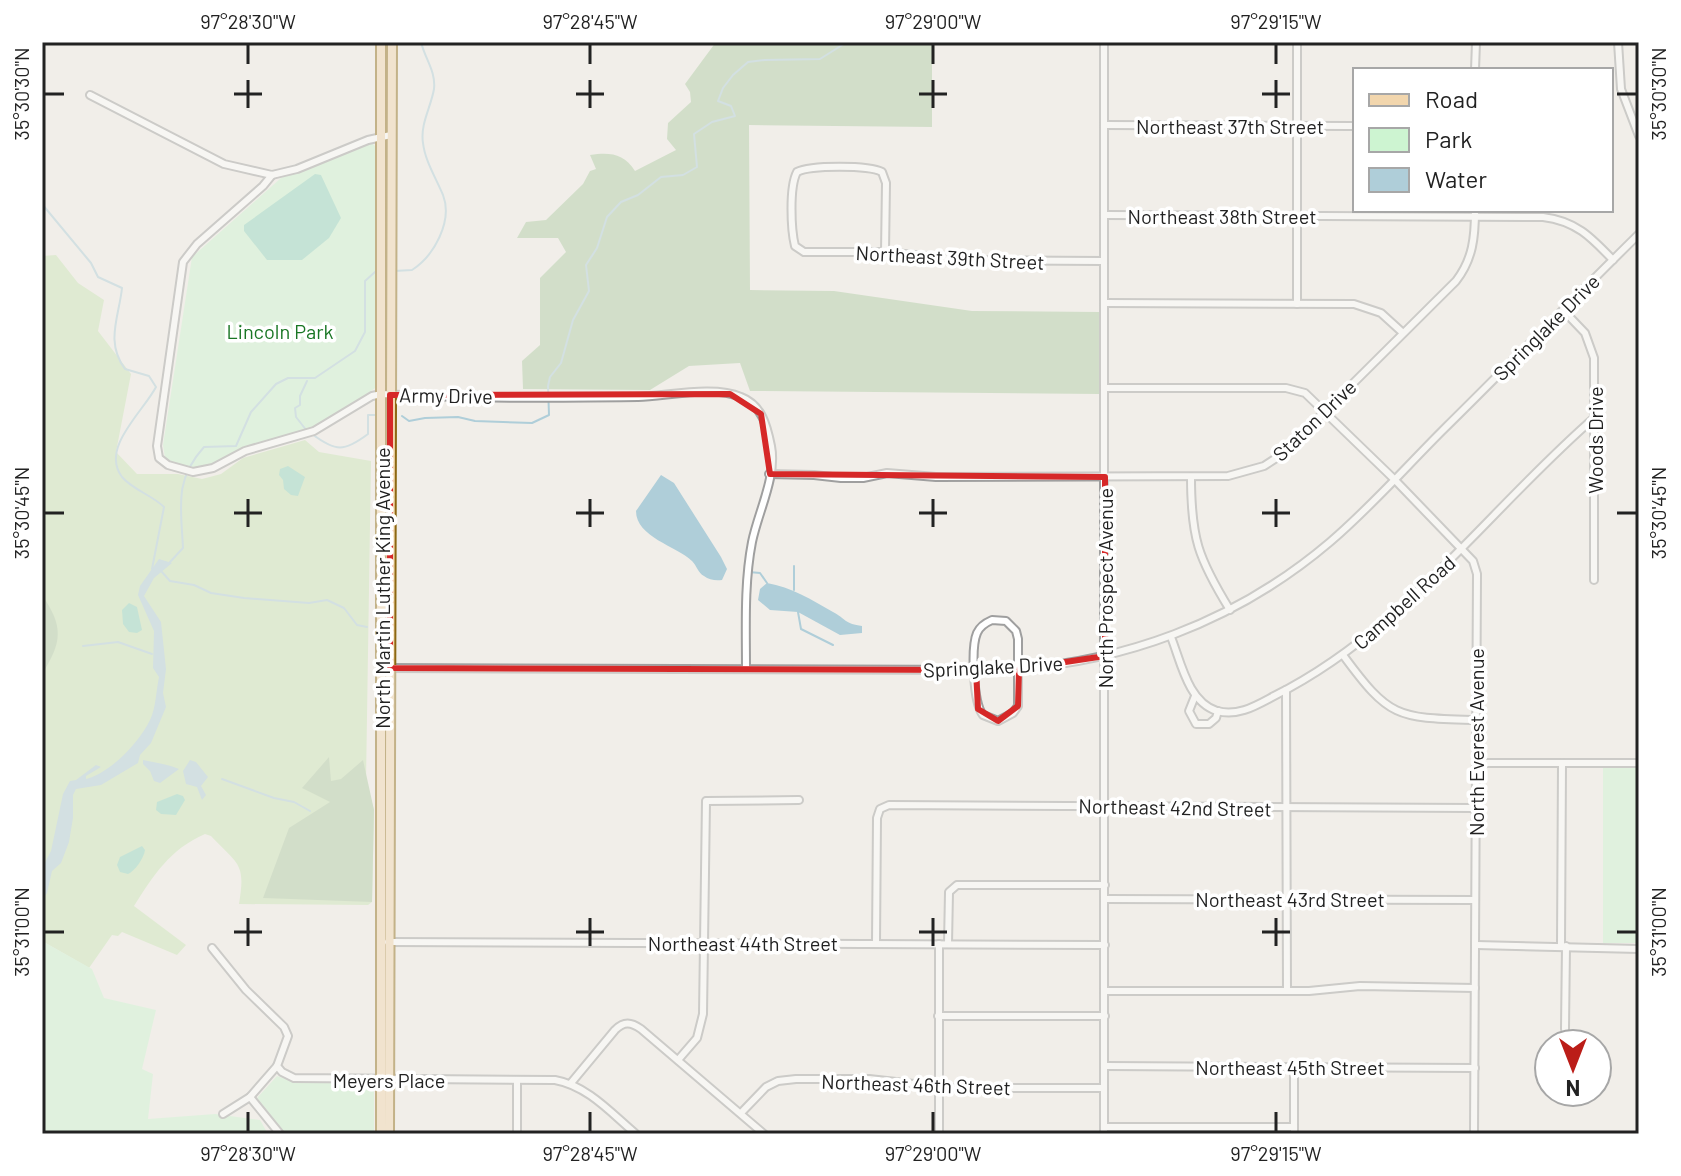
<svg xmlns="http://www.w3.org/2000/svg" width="1681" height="1176" viewBox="0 0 1681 1176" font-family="Barlow,sans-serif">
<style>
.grass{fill:#cbe4b6}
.forest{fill:#aecba3}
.park{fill:#cdf4d1}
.pitch{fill:#91d6be}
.water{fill:#afced9}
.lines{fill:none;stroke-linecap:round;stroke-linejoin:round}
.stream{stroke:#afced9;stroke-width:2}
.minor-casing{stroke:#9f9f9f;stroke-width:10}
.major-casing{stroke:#8d6812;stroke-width:12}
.minor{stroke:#fff;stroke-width:6}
.major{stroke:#f2d6ad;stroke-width:8}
.marked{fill:none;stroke:#d62828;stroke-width:6;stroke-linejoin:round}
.ticks{fill:none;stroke:#222;stroke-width:3}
.labels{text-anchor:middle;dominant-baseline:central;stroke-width:7;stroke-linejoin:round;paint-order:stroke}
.street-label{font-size:20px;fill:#222;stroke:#fff}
.park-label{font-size:20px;fill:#197624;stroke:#fff}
.neatline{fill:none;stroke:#222;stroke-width:3}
.ticks-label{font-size:20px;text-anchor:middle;fill:#222}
</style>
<rect width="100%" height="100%" fill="#f1eee9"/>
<path class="grass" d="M56 255 78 283 104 300 98 331 131 374 116 452 137 474H178L202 479 221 474 243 458 305 440 319 452 371 461 366 781 374 810 372 902 368 905 239 904C246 862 238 865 211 836L205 834C170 849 153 876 134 906L186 945 177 955 122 932 118 936 112 935 89 968 42 941V256Z"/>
<g class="forest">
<path d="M716 42H932V127L749 125 750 290 834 291 972 311 1099 312V394L750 391 740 363 689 366 650 390 523 389 522 361 540 345V278L566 252 558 238H517L526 222 546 220 583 184 590 171 596 169 590 155C609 152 624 153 635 171L676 150 667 139 668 123 691 102 690 92 685 84Z"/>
<path d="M42 595C64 627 62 642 42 674Z"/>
<path d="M329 757 331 781 341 779 363 760 374 810 372 902 263 898 289 828 330 802 302 788Z"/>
</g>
<g class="park">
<path d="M372 143 378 149V386L323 425 249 447 213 466 196 470 171 463 165 458 163 445 192 257 281 178Z"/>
<rect x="1603" y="768" width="36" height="175"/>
<path d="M42 941 92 969 104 998 156 1010 142 1069 153 1074 148 1119 215 1114 260 1120 268 1134H42Z"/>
<path d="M277 1076 298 1083H371L374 1088V1134H286L257 1098Z"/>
</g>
<g class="pitch">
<path d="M315 174 321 175 341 218 329 238 302 260H267L244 231V225Z"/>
<path d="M288 466 305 477 298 496 291 495 284 489 283 480 279 475 280 469Z"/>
<path d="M129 603 137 607 142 630 137 633 129 632 123 624 122 610Z"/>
<path d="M177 794 183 796 185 800 176 815 161 814 156 810 157 802Z"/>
<path d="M142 846 145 850C144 858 135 871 128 874L120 872 117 865 120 857Z"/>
</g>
<g class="water">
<path d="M661 475 674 483 721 557 727 569 722 580C716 581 709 580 704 576 698 573 697 566 692 561 676 546 636 537 636 511Z"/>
<path d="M159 559 172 563 154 578 144 596 161 622 166 669 163 693 166 707 151 743 140 755 138 763 101 785 76 789 73 795V818L69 842 61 863 52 871 47 893 42 900V868L51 851 63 794 70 781 76 780 96 765 101 767 86 776V779C110 773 139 743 150 720 156 708 156 691 159 677L153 668 154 631 138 595 140 586Z"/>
<path d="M767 583C791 587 812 600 833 612 846 619 845 624 862 626V633L840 635 798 612 770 610 758 600 760 589Z"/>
<path d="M143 760C156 763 167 764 179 769L160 783 154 781 150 771 143 764Z"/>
<path d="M190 760 196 762 208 777 201 786 206 795 202 800 197 787 186 784 183 771Z"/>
</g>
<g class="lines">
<g class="stream">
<path d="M42 204 91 263 98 277 122 288C119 317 105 342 125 369L149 376 156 387C143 412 100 448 122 477 133 490 152 495 164 507L152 569"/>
<path d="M394 271 412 270C434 256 453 221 443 195 436 178 425 161 423 143 420 124 431 107 434 89 436 71 425 59 421 42"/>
<path d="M402 416 409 421 425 418 458 417 475 421 532 423 549 415 548 386 550 377 561 363 573 320 589 291 586 265 597 248 607 217 621 202 638 195 661 177 683 175 697 167 694 134 712 122 735 116 731 106 718 101 723 88 733 75 748 62 765 60 820 59 847 42"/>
<path d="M307 431 296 417 295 408 300 405V396L307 381"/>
<path d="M312 434C336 452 344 452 368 434V415H375"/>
<path d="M170 562 183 548C181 507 174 480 204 447L236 446 251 412 276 384 288 378H315L355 351 365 332V281L375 272H380"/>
<path d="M162 572 170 581 194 585 211 593 244 598 309 603 327 600 344 608 357 625 367 627"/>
<path d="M749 572 760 573 767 583"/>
<path d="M794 590V566"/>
<path d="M798 612 801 629 833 645"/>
<path d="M83 646 118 642 152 654"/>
<path d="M222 779 274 798 294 802 310 811"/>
</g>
<defs>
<g id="minor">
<path d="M1104 42V1134"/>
<path d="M1618 42 1621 89 1639 136"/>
<path d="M1475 70 1476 42"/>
<path d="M90 95 224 164 272 175 297 169 368 140 391 135"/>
<path d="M1104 125 1355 126"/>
<path d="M272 175 263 186 197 244 183 262 157 446 159 458 168 465 193 472 213 468 245 451 314 431 372 396 382 394C467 399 553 398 638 397 668 396 714 385 741 397 762 405 767 426 771 446 777 477 758 512 752 542 744 583 746 627 746 669"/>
<path d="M1104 215 1543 217C1576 221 1591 237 1613 260"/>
<path d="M885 252 886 183 882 172C869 165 810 165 797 172 789 187 791 230 795 246L804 252H885L963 260 1104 261"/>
<path d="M1104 303 1354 304 1381 313 1403 333"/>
<path d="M1297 304V42"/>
<path d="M1563 310 1585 333 1594 358V580"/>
<path d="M1105 388H1286L1305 393 1394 479 1473 561 1477 574 1474 1134"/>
<path d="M769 474 814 475 841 478H863L887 473 936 477 1228 476 1264 466 1281 455 1456 281C1473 259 1475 237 1475 210"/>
<path d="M1191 477C1191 538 1198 558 1230 610"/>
<path d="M992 620 1006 621 1016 631 1018 639V706L1013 713 998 721 983 715C973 703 971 647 977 633 980 626 985 623 992 620Z"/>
<path d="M1171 637C1181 662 1188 702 1217 711 1238 717 1257 705 1274 696 1404 631 1487 511 1594 418"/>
<path d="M1343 655C1390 719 1397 718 1476 720"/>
<path d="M382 668 997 670C1120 665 1236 622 1330 542 1370 508 1405 468 1442 431 1508 366 1573 299 1639 234"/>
<path d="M1286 690 1287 991"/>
<path d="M1195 696 1189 711 1196 724H1209L1216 718 1218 711"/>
<path d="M1476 763H1639"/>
<path d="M1105 899 1475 900"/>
<path d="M388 942 1105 945"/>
<path d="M876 943 877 818 880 809 889 805 1476 808"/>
<path d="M948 944 949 892 957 885H1105"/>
<path d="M1476 945 1639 949"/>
<path d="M1561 945 1562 763"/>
<path d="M212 948 246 990 284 1027 288 1036 277 1066 282 1072 294 1078 555 1080C588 1086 611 1113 636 1134"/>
<path d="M1104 991H1309L1360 986 1475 988"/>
<path d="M938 1016H1105"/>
<path d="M1565 1029 1566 946"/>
<path d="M678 1060 697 1038 703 1014 706 801 799 800"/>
<path d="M1105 1066 1475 1068"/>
<path d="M1294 1067V1134"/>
<path d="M571 1083 615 1030C624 1021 631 1022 641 1029L764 1134"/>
<path d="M250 1097 280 1134"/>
<path d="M741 1113 766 1087 778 1081 796 1079H869L950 1088H1104"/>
<path d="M223 1114 250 1097 277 1066"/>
<path d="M1104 1127H1294"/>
<path d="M517 1134V1081"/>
<path d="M939 1134V944"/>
</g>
<g id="major">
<path d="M381 1134V42"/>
<path d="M389 1134 392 42"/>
</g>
</defs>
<use href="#minor" class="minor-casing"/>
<use href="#major" class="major-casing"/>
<use href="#minor" class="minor"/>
<use href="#major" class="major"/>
</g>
<path d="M0 0H1681V1176H0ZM730 394 761 414 770 474 1105 477V656L1019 669 1018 706 998 721 978 709 976 670 390 668V395Z" fill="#f1eee9" fill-opacity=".55" fill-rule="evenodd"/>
<path class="marked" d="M730 394 761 414 770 474 1105 477V656L1019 669 1018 706 998 721 978 709 976 670 390 668V395Z"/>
<path class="ticks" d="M248 44V64M590 44V64M933 44V64M1276 44V64M248 80V108M590 80V108M933 80V108M1276 80V108M44 94H64M234 94H262M576 94H604M919 94H947M1262 94H1290M1617 94H1637M248 499V527M590 499V527M933 499V527M1276 499V527M44 513H64M234 513H262M576 513H604M919 513H947M1262 513H1290M1617 513H1637M248 918V946M590 918V946M933 918V946M1276 918V946M44 932H64M234 932H262M576 932H604M919 932H947M1262 932H1290M1617 932H1637M248 1112V1132M590 1112V1132M933 1112V1132M1276 1112V1132"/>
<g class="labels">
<g class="street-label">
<text x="1230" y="126">Northeast 37th Street</text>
<text x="1222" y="216">Northeast 38th Street</text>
<text transform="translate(950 257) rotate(3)">Northeast 39th Street</text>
<text transform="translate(1546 327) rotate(-45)">Springlake Drive</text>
<text transform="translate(446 395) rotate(1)">Army Drive</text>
<text transform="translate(1314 420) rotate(-44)">Staton Drive</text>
<text transform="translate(1595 440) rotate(-90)">Woods Drive</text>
<text transform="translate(382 588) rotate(-90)">North Martin Luther King Avenue</text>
<text transform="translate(1105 588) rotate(-90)">North Prospect Avenue</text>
<text transform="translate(1404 602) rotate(-42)">Campbell Road</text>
<text transform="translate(993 666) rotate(-3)">Springlake Drive</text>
<text transform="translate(1476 742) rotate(-90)">North Everest Avenue</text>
<text transform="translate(1175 807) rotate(1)">Northeast 42nd Street</text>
<text x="1290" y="899">Northeast 43rd Street</text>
<text x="743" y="943">Northeast 44th Street</text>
<text x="1290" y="1067">Northeast 45th Street</text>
<text x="389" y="1080">Meyers Place</text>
<text transform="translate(916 1084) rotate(2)">Northeast 46th Street</text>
</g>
<g class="park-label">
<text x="280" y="331">Lincoln Park</text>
</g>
</g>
<rect width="1681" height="1176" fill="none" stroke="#ffffff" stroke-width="88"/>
<rect x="1353" y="68" width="260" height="144" fill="#ffffff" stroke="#a7a7a7" stroke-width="2"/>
<rect x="1369" y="94" width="40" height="12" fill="#f2d6ad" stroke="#a7a7a7" stroke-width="2"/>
<text x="1425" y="108" font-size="24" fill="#222222">Road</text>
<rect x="1369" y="128" width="40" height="24" fill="#cdf4d1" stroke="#a7a7a7" stroke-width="2"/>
<text x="1425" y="148" font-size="24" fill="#222222">Park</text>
<rect x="1369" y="168" width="40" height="24" fill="#afced9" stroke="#a7a7a7" stroke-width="2"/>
<text x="1425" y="188" font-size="24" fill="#222222">Water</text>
<g transform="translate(1573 1068) rotate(180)"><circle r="38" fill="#ffffff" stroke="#a7a7a7" stroke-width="2"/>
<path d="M0-6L14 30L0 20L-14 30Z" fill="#bb1d18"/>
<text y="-12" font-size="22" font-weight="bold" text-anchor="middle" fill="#222222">N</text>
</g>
<rect x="44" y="44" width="1593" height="1088" class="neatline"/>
<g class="ticks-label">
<text x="248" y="29">97°28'30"W</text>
<text x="590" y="29">97°28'45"W</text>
<text x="933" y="29">97°29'00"W</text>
<text x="1276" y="29">97°29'15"W</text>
<text transform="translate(1659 94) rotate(-90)" y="7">35°30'30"N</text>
<text transform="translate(22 94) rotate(-90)" y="7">35°30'30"N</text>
<text transform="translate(1659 513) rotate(-90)" y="7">35°30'45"N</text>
<text transform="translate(22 513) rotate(-90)" y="7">35°30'45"N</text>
<text transform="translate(1659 932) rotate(-90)" y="7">35°31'00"N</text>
<text transform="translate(22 932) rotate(-90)" y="7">35°31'00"N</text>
<text x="248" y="1161">97°28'30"W</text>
<text x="590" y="1161">97°28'45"W</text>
<text x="933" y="1161">97°29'00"W</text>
<text x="1276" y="1161">97°29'15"W</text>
</g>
</svg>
